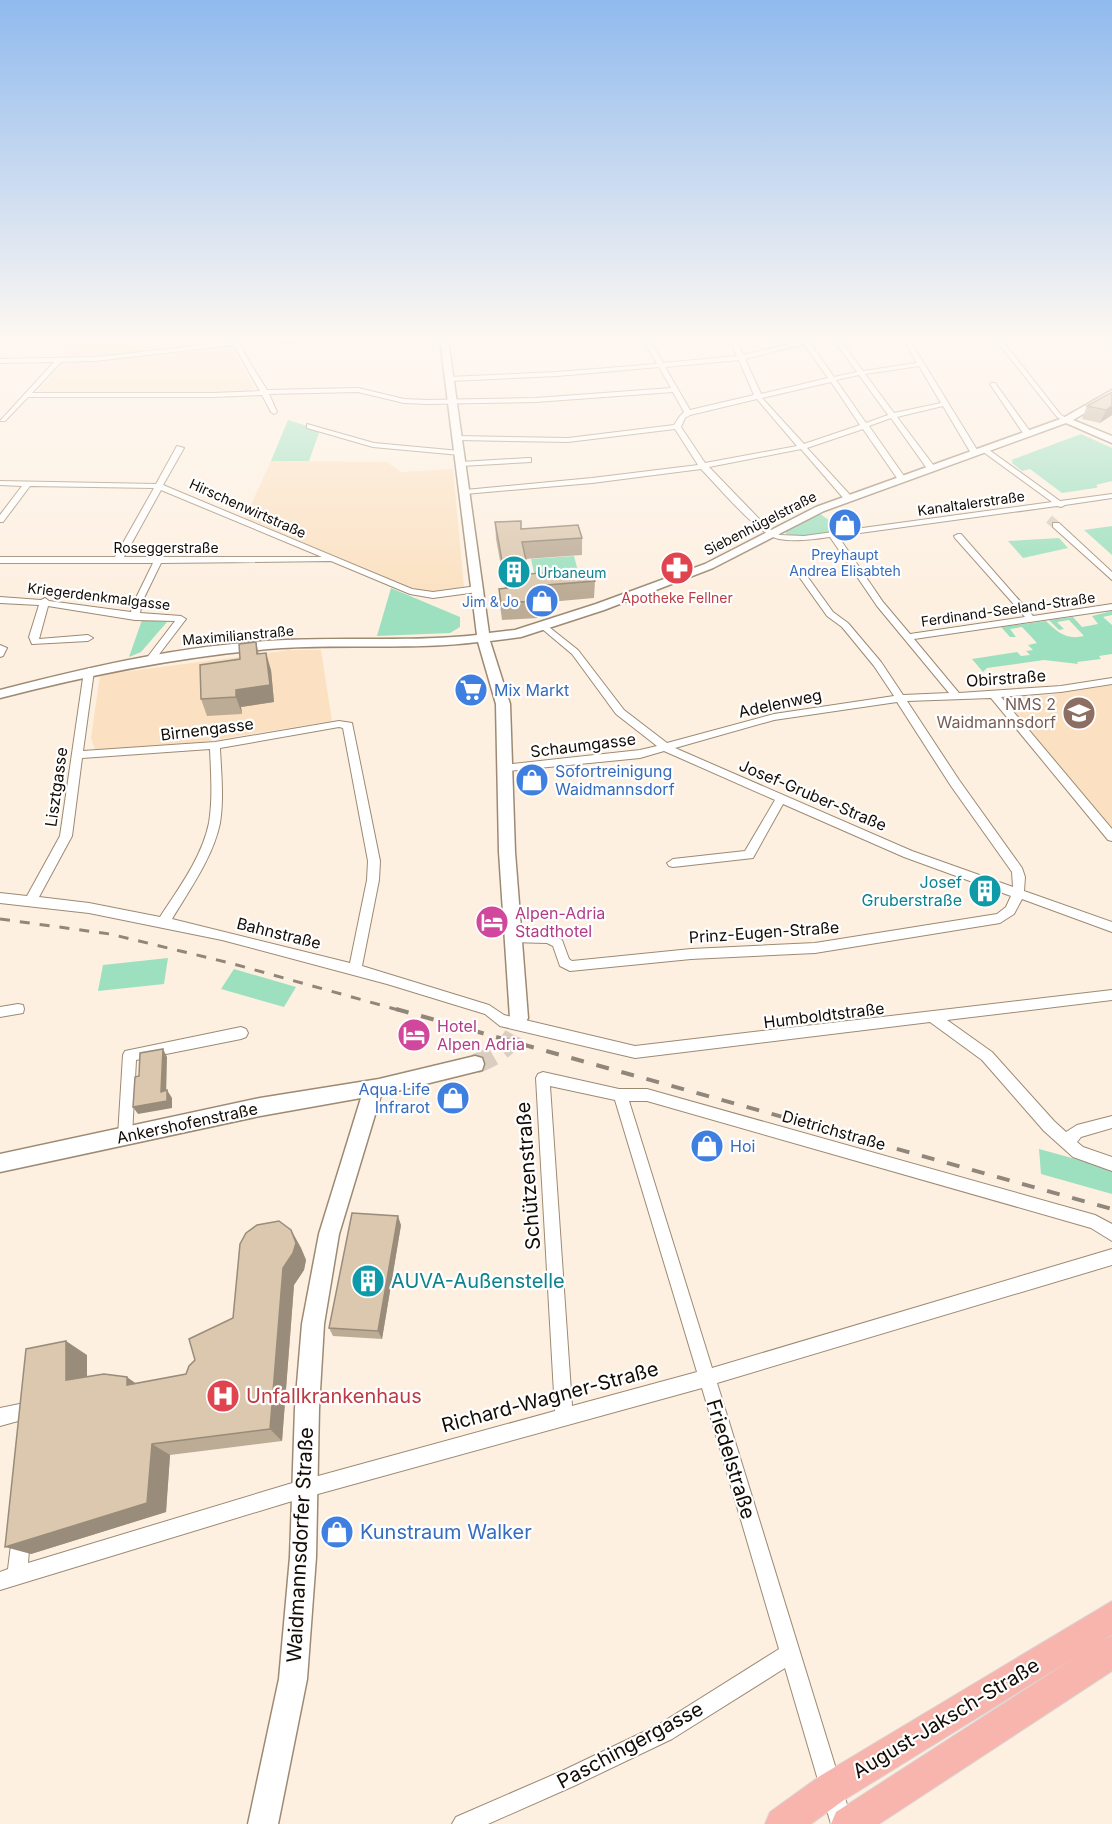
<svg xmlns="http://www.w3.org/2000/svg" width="1112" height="1824" viewBox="0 0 1112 1824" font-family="Inter,sans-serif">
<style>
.built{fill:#fbe1c2}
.green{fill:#9ce0bf}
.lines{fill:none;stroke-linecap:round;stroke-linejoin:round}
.minor-tunnel{stroke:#dacec0;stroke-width:9;stroke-dasharray:9 4.5;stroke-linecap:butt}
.tertiary-tunnel{stroke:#dacec0;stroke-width:20;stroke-dasharray:20 10;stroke-linecap:butt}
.minor-casing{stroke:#9d8a73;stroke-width:2}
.tertiary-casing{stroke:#9d8a73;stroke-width:3}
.primary-casing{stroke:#d9d8d7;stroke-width:2}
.minor{fill:#fff;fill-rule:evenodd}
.tertiary{fill:#fff;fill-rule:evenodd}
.primary{fill:#f8b5ad;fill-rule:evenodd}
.rail-far1{stroke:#91867b;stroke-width:3;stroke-dasharray:10 10;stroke-linecap:butt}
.rail{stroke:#91867b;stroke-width:4;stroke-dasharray:13 13;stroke-linecap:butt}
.wall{fill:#bcac96}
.shaded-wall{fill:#998c7a}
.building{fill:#dbc8af;stroke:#998c7a;stroke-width:1.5}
.labels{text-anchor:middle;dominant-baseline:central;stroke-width:4.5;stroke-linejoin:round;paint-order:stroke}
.far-street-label{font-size:14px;fill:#130c05;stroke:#fff}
.far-shop-label{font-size:14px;fill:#366cbe;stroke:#fff}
.far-culture-label{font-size:14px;fill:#0d838f;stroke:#fff;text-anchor:start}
.far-health-label{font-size:14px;fill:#be3a42;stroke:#fff}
.street-label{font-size:16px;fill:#130c05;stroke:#fff}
.shop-label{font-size:16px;fill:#366cbe;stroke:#fff;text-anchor:start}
.education-label{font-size:16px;fill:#785e54;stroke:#fff;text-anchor:end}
.culture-label{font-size:16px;fill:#0d838f;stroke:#fff;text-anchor:end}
.hotel-label{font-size:16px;fill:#b23c85;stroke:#fff;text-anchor:start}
.near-street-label{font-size:20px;fill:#130c05;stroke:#fff}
.near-culture-label{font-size:20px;fill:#0d838f;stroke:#fff;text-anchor:start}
.near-health-label{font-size:20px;fill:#be3a42;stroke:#fff;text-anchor:start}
.near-shop-label{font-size:20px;fill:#366cbe;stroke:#fff;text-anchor:start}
</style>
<rect width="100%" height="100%" fill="#fdf0e1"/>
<g class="built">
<path d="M73 339H227V340L147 352 58 357Z"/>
<path d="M225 347 232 348 254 389 219 394 37 392 63 363 152 356Z"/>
<path d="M271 461 387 462 401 472 453 469 464 587 434 592 415 590 245 518Z"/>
<path d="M290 650H321L332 721 203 742 95 750 91 738 100 675Z"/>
<path d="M1112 685V831L1001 698 1051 695Z"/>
</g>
<g class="green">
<path d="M288 420 320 430 309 461H271Z"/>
<path d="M1081 434 1112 448V481L1096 485 1098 487 1095 488 1062 493 1030 469 1022 471 1011 462H1014L1011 460Z"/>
<path d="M819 513 844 531 799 537 786 534V531Z"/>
<path d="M1112 526V555L1084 530Z"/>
<path d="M1059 538 1068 548 1023 558 1008 541Z"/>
<path d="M574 556 579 575 538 590 531 559Z"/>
<path d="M391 588 460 617V627L450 633 377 636Z"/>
<path d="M1112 611V615L1103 617 1112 625V654L1099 656 1101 659 1077 662 1078 664 1044 660 987 668 983 672 972 659 1017 652 1021 656 1030 655 1026 651 1033 650 1028 645 1037 643 1022 627 1010 629 1016 637H1010L1001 627 1046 621C1058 633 1067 640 1084 636L1069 620 1057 622 1064 629 1059 630 1049 620 1073 617 1082 627 1098 624 1092 616Z"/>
<path d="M142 620 167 622 141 652 129 657Z"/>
<path d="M168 958 164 984 98 991 103 965Z"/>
<path d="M234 969 296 987 284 1007 221 989Z"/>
<path d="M1039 1149 1112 1169V1194L1041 1174Z"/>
</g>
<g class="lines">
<path class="minor-tunnel" d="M1049 519 1056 525"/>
<path class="tertiary-tunnel" d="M475 1064C498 1055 516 1044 519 1018"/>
<defs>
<g id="minor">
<path d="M232 339H238L247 358 267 390 358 388 404 399 427 400 536 398 671 388 659 367 557 376 449 381 446 379 449 377 557 372 657 364 643 339H649L663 363 737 356 730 339H736L743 355 810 339H822L810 343 834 377 857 372 833 339H839L863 371 917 363 903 339H909L979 453 978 455H972L943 406 897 417 934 466V470H928L891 418 869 426 906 479 905 481H899L863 429 807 448 851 496V500H845L801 449 709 467 769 529 780 535 804 536 1052 502 982 451 981 449 985 447 1060 501 1112 494V498L1065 505 1061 507 1057 506 838 536 883 602 910 634 1025 617 955 538 954 536 958 534H961L1033 616 1112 604V610L914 639 959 693 1061 686 1112 678V684L1061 692 1001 697 1112 829V841L1108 840 991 698 907 701 959 780 1022 868 1025 877 1024 891 1112 922V932L1022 899 1014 914 1000 923 815 953 691 959 570 971 560 966 553 946 547 943 510 942 508 939 510 936 514 934 549 933 562 940 569 959 572 961 691 949 815 943 997 914 1006 907 1011 896 904 857 783 804 753 858 673 867 669 866 667 863 673 859 745 851 775 800 664 751 640 758 499 772 498 769 499 766 503 765 640 750 657 746 616 714 572 654 541 628V624L544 623 578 650 624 710 667 743 774 714 894 696 874 666 842 627 827 616 800 578 804 575 807 576 833 612 848 623 881 662 903 695 949 693 877 606 830 537C814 539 796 542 779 539 759 536 717 485 701 469L592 483 465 494 461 492 465 490 592 478 698 465 675 429 568 442 458 440 454 438 458 436 568 438 674 425 680 416 684 412 673 392 536 402 427 404 404 403 358 392 269 394 277 412 274 414 271 412 262 395 213 397H28L5 421H0L54 362 0 363V359L95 357 233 342ZM804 344 828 378 761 394 745 359ZM234 345 260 391 213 393H32L61 362 95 361ZM739 360 754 395 690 410 665 367ZM919 366 941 403 894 413 865 374ZM859 375 888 415 866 423 836 380ZM831 382 860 425 804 444 762 398ZM757 399 797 446 705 463 681 427 685 418 690 415ZM897 702 951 786 1012 872 1013 887 912 851 675 748 774 720Z"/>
<path d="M995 339H1001L1061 415 1068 419V421H1064L1057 417Z"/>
<path d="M991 383H995L1032 434 1031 436H1025L990 384Z"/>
<path d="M307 424 374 443 460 451 464 453 460 455 373 447 307 428Z"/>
<path d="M177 446 184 448 163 485 412 589 433 592 477 586 481 589 477 592 433 598 410 594 331 561 161 563 142 602 140 613 181 616 186 619 154 661 151 662 146 659 175 621 135 620 48 606 39 639 88 635 93 638 88 641 32 644 29 637 39 605 0 603V597L41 600 45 598 49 601 131 612 134 602 153 563H0V557H115L154 488 30 486 3 522H0V515L22 486 0 485V481L156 484ZM161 490 322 557H124Z"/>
<path d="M528 458H531V462L461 466 457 464 461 462Z"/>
<path d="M1053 523H1059L1112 572V580L1053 527Z"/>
<path d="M0 645 7 648 3 656 0 657Z"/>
<path d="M89 668 94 671 83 751 215 742 339 721 352 723 380 861 379 880 362 966 489 1005 504 1015 635 1046 1112 990V1000L947 1020 992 1052 1054 1121 1066 1132 1077 1125 1112 1116V1128L1081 1137 1077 1142 1083 1147 1112 1157V1171L1073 1157 1044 1131 982 1060 930 1022 635 1058 500 1026 485 1014 387 984 222 940 89 913 0 903V893L27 896 60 836 84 671ZM339 727 343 728 368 861 367 880 350 963 172 919C190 889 213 857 220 823 224 798 221 772 220 748ZM210 749C211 773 213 798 209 823 202 857 179 888 160 917L89 903 39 897 72 836 82 758Z"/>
<path d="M18 1004 23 1005 24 1009 23 1013 0 1017V1007Z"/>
<path d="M241 1027 246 1029 248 1033 246 1037 241 1039 136 1060 132 1136 130 1141 125 1143 120 1141 118 1136 123 1055 125 1051Z"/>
<path d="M543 1072 619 1089H647L1095 1215 1112 1224V1241L1091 1228 647 1101H629L712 1368 1112 1249V1265L717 1383 853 1824H831L785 1668 672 1739 576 1785 488 1824H452L456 1817 562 1771 658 1725 779 1649 702 1388 289 1502 0 1590V1572L8 1569 12 1537 15 1531 21 1528 27 1531 30 1537 28 1563 289 1484 555 1411 536 1078 538 1074ZM550 1086 615 1100 697 1372 572 1406Z"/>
<path d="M34 1401 40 1403 42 1409 40 1415 0 1426V1408Z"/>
</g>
<g id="tertiary">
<path d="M440 339H448L489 633 515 630 596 604 705 564 816 507 1063 418 1112 390V397L1073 420 1112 436V443L1066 423 824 511 713 568 604 610 521 637 490 641 510 704 515 852 528 1018 525 1023 519 1026 513 1023 510 1018 499 852 496 704 478 642C413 650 347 644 282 648 186 655 93 674 0 698V690C94 666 189 644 286 640 349 637 414 642 477 635Z"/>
<path d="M475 1056 482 1058 484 1064 482 1070 381 1095 339 1234 324 1324 319 1408 316 1557 307 1679 278 1824H248L279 1679 290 1557 295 1408 302 1324 319 1234 361 1098 260 1116 0 1172V1154L260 1098 379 1079Z"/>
</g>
<path id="primary" d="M1112 1601V1635L1105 1639 1112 1636V1671L879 1824H831L836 1812 1074 1658 844 1800 811 1824H765L770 1812 820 1776Z"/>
</defs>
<use href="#minor" class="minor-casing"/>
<use href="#tertiary" class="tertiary-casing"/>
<use href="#primary" class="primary-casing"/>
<use href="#minor" class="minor"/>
<use href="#tertiary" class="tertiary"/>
<use href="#primary" class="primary"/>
<path class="rail-far1" d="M0 919 110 934 230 963 402 1011"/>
<path class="rail" d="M396 1009 1112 1209"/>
</g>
<g class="wall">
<path d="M264 339H299L292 345 266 341Z"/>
<path d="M1112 392V415L1100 423 1082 419 1087 406Z"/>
<path d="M495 522 521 529 582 538V555L525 559 529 574 595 581 594 598 538 603V618L502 620 500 605 499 589 505 588 496 539Z"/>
<path d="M256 642 259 654 271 670 274 702 241 707 242 714 207 716 201 699Z"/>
<path d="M401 1225 382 1339 333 1336 329 1328Z"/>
<path d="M291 1230 301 1248 306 1260 304 1270 294 1285 282 1441 170 1455 166 1512 31 1554 87 1355V1377L136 1384 186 1374 195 1360 233 1318Z"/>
</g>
<g class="shaded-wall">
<path d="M291 339H299L292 345Z"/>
<path d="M1112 406V415L1100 423 1106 410Z"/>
<path d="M266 653 271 670 274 702 241 707 242 714 236 697V690Z"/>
<path d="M163 1049 167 1057 166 1099 161 1092Z"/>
<path d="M167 1090 172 1098V1108L138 1114 133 1107Z"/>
<path d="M398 1216 401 1225 382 1339 378 1331Z"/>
<path d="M291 1230 301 1248 306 1260 304 1270 294 1285 282 1441 270 1429 283 1268Z"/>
<path d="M66 1341 87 1355V1393L66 1380Z"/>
<path d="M127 1377 145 1390 127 1385Z"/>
<path d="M152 1444 170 1455 166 1512 31 1554 5 1547Z"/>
</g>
<g class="building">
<path d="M1112 392V406L1106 410 1087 406Z"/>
<path d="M521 521V529L578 525 582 538 522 542 529 574 591 569 595 581 535 586 538 601 501 603 499 589 507 588 495 522Z"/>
<path d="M256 642 257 654 266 653 270 685 236 690V697L201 699 200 665 240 659 239 644Z"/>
<path d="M163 1049 161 1092 167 1090V1101L133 1107 135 1077 139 1076 140 1053Z"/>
<path d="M352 1213 398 1216 378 1331 329 1328Z"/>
<path d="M279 1221 291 1230 296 1243 293 1253 283 1268 270 1429 152 1444 147 1503 5 1547 26 1349 66 1341V1380L104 1374 127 1377V1385L186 1374 189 1366 195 1360 189 1339 233 1318 240 1244 246 1233 257 1225Z"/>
</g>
<linearGradient id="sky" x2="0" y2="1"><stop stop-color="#90baee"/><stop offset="0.57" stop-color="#fef8f2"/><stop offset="1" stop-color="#fef8f2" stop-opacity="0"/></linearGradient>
<rect width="1112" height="595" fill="url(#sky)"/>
<defs>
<symbol id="shop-disc" viewBox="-11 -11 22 22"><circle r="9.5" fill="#3f7fe0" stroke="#fff"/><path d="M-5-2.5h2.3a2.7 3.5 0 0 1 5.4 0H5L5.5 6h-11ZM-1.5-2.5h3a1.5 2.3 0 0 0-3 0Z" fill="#fff"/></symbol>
<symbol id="pharmacy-disc" viewBox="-11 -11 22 22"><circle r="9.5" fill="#e0444e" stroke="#fff"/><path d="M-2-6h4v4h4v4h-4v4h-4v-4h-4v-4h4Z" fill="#fff"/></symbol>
<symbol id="building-disc" viewBox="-11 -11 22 22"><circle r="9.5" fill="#0f9aa8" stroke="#fff"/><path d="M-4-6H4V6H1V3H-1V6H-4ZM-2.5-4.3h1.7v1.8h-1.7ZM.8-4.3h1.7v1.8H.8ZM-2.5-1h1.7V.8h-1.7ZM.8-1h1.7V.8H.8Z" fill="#fff"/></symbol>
<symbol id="supermarket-disc" viewBox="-11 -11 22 22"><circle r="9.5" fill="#3f7fe0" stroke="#fff"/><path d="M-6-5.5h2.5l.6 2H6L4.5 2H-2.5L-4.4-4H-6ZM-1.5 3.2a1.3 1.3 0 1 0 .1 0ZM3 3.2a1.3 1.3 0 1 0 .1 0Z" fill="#fff"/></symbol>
<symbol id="school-disc" viewBox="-11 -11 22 22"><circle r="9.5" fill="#8d6e63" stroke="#fff"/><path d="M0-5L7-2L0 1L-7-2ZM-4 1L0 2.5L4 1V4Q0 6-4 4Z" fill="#fff"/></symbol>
<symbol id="hotel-disc" viewBox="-11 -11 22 22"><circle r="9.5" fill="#d1479c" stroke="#fff"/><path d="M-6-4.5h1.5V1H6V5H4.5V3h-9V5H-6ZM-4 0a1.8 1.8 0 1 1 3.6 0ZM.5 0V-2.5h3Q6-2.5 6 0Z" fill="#fff"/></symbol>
<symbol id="hospital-disc" viewBox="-11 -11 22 22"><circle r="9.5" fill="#e0444e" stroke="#fff"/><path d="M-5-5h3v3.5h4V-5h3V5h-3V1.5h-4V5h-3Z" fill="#fff"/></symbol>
</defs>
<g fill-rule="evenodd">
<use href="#shop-disc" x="826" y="506" width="38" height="38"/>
<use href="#pharmacy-disc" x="658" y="549" width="38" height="38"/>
<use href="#building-disc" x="495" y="553" width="38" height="38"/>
<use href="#shop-disc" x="523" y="582" width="38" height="38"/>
<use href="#supermarket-disc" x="452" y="671" width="38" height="38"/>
<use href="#school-disc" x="1060" y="694" width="38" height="38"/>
<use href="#shop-disc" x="513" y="761" width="38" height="38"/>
<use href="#building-disc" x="966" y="872" width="38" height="38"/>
<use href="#hotel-disc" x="473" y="903" width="38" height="38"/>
<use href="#hotel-disc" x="395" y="1016" width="38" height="38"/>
<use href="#shop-disc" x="434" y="1079" width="38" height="38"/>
<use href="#shop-disc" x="688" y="1127" width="38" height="38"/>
<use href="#building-disc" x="349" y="1262" width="38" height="38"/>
<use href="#hospital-disc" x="204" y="1377" width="38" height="38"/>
<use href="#shop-disc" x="318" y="1513" width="38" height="38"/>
</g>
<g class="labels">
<g class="far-street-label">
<text transform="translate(971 503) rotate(-8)">Kanaltalerstraße</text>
<text transform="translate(248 508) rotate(24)">Hirschenwirtstraße</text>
<text transform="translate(760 523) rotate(-27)">Siebenhügelstraße</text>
<text x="166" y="547">Roseggerstraße</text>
<text transform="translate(99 596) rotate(7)">Kriegerdenkmalgasse</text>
<text transform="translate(1008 609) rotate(-8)">Ferdinand-Seeland-Straße</text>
<text transform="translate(238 635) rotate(-5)">Maximilianstraße</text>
</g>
<g class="far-shop-label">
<text x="845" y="554">Preyhaupt<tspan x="845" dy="16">Andrea Elisabteh</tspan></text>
<text x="519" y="601" text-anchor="end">Jim &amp; Jo</text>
</g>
<g class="far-culture-label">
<text x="537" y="572">Urbaneum</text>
</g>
<g class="far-health-label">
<text x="677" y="597">Apotheke Fellner</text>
</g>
<g class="street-label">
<text transform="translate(1006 678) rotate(-4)">Obirstraße</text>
<text transform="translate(780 703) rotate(-12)">Adelenweg</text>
<text transform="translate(207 729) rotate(-7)">Birnengasse</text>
<text transform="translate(583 745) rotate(-7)">Schaumgasse</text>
<text transform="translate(56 787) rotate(-82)">Lisztgasse</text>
<text transform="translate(813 795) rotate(23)">Josef-Gruber-Straße</text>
<text transform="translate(764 932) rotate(-4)">Prinz-Eugen-Straße</text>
<text transform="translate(279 933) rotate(14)">Bahnstraße</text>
<text transform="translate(824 1015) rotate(-7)">Humboldtstraße</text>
<text transform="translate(187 1123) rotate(-12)">Ankershofenstraße</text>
<text transform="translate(834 1130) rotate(16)">Dietrichstraße</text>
</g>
<g class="shop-label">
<text x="494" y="690">Mix Markt</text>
<text x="555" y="771">Sofortreinigung<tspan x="555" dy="18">Waidmannsdorf</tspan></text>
<text x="430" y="1089" text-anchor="end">Aqua Life<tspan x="430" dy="18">Infrarot</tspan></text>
<text x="730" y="1146">Hoi</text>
</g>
<g class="education-label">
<text x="1056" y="704">NMS 2<tspan x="1056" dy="18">Waidmannsdorf</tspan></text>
</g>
<g class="culture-label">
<text x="962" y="882">Josef<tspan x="962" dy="18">Gruberstraße</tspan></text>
</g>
<g class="hotel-label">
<text x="515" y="913">Alpen-Adria<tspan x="515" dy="18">Stadthotel</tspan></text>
<text x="437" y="1026">Hotel<tspan x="437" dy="18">Alpen Adria</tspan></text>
</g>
<g class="near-street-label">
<text transform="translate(528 1176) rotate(-94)">Schützenstraße</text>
<text transform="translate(550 1397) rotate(-15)">Richard-Wagner-Straße</text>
<text transform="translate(731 1459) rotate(73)">Friedelstraße</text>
<text transform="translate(300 1545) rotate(-87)">Waidmannsdorfer Straße</text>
<text transform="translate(946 1718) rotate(-31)">August-Jaksch-Straße</text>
<text transform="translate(630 1745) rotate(-28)">Paschingergasse</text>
</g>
<g class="near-culture-label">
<text x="391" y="1281">AUVA-Außenstelle</text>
</g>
<g class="near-health-label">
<text x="246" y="1396">Unfallkrankenhaus</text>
</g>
<g class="near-shop-label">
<text x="360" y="1532">Kunstraum Walker</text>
</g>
</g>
</svg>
